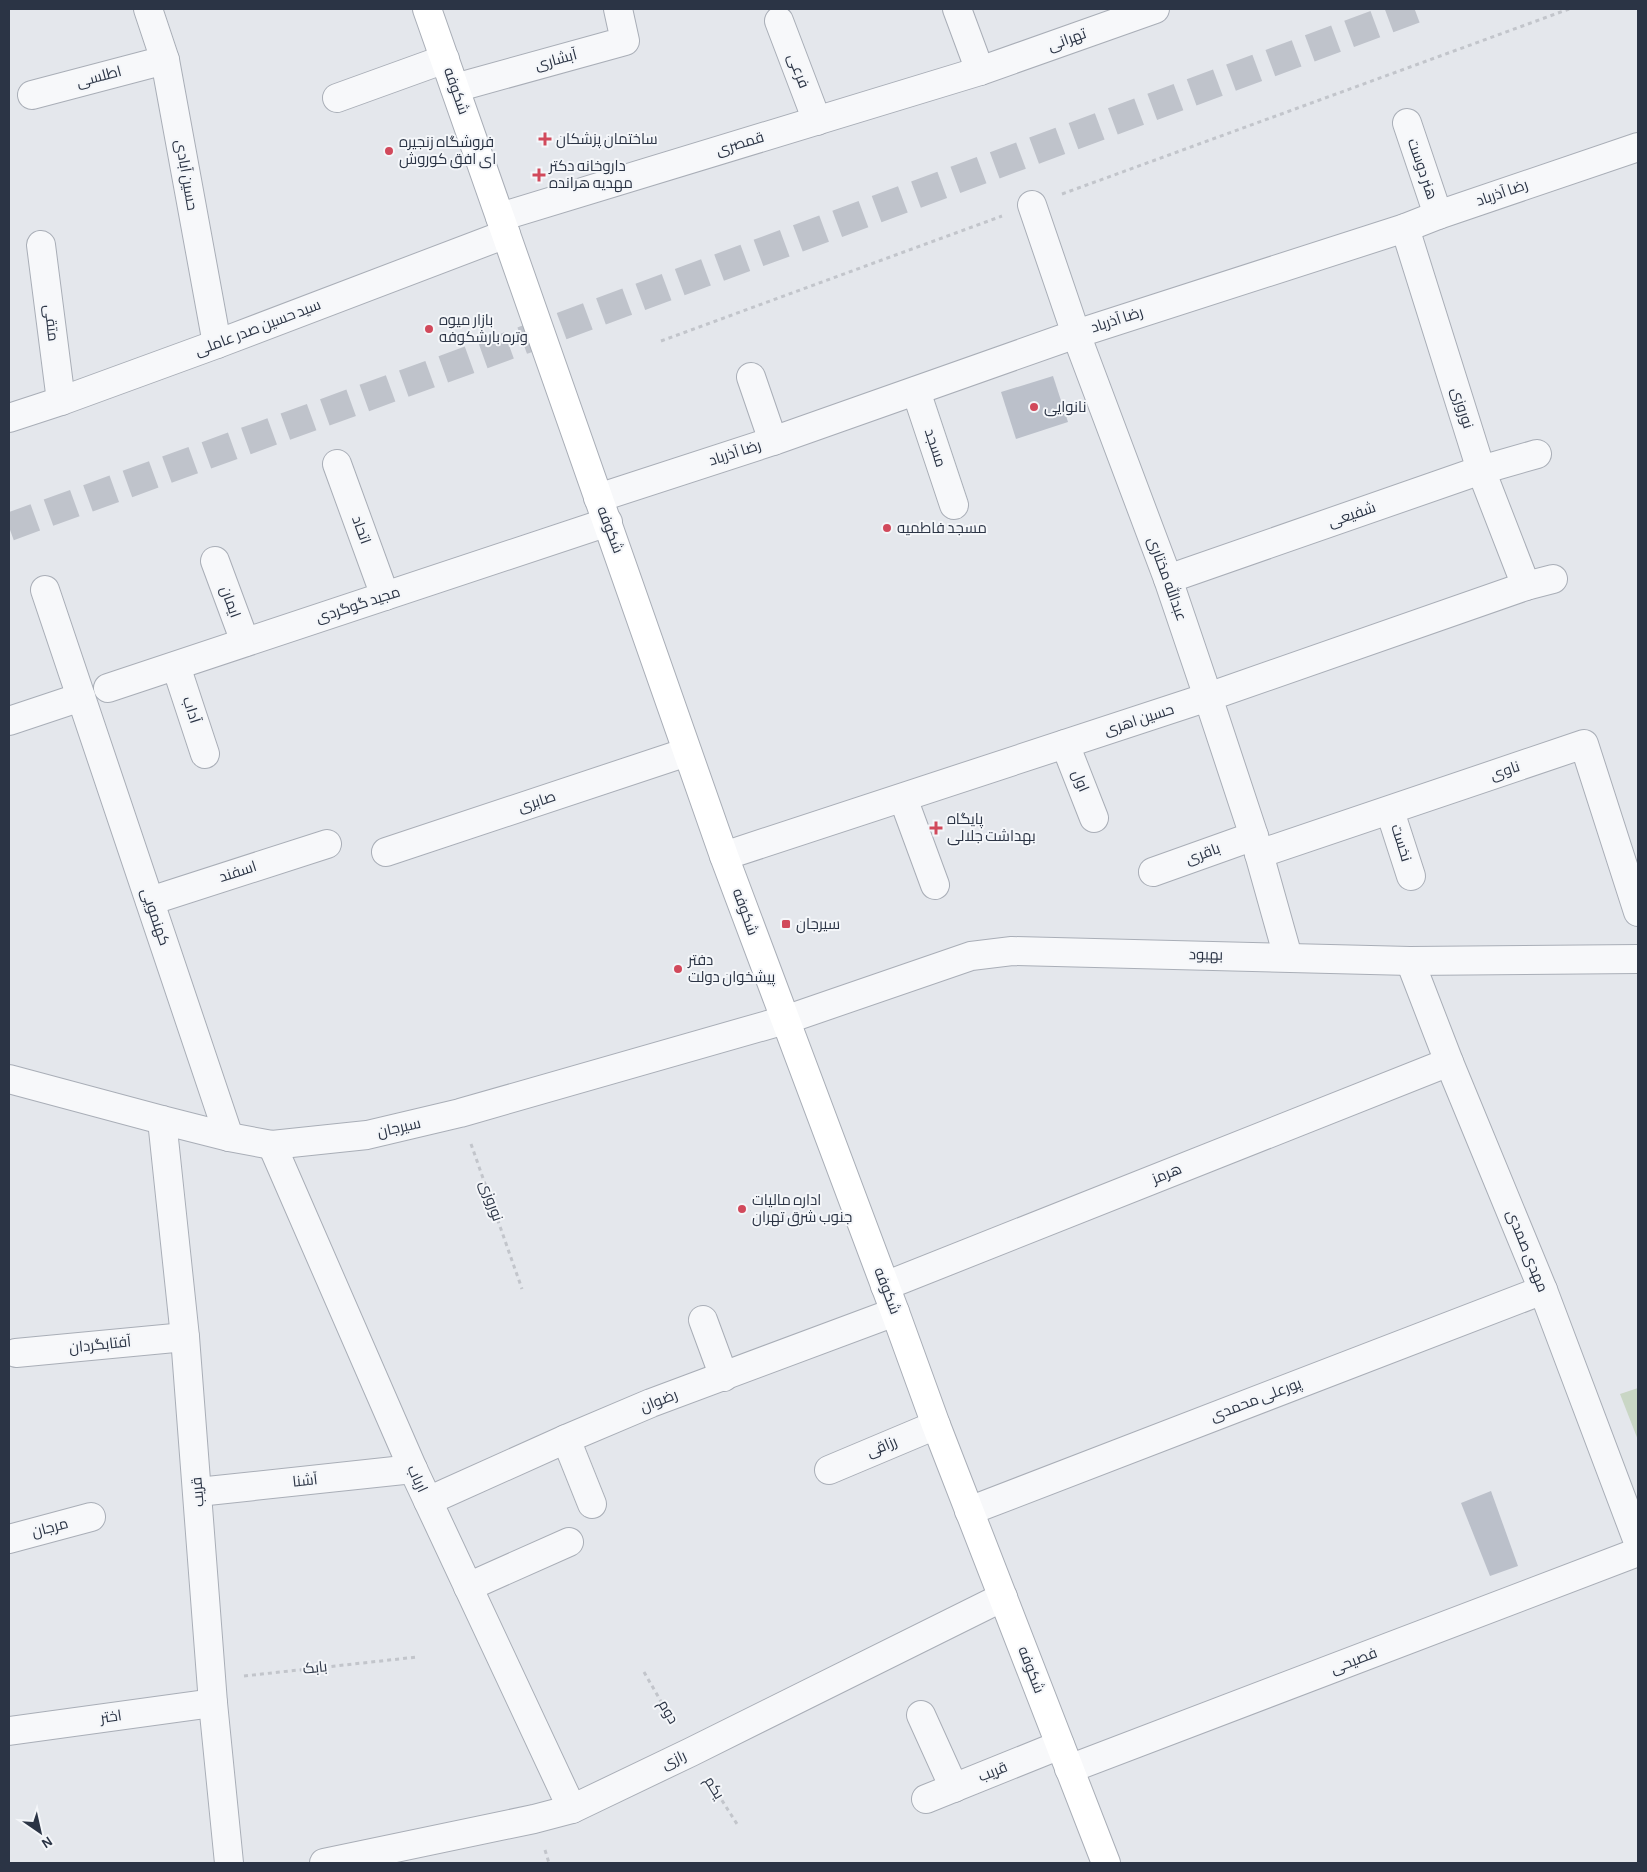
<svg xmlns="http://www.w3.org/2000/svg" width="1647" height="1872" viewBox="0 0 1647 1872" font-family="'Alegreya Sans',Cairo,sans-serif">
<style>
.green{fill:#c9d6c5}
.building{fill:#bbc0ca}
.lines{fill:none;stroke-linecap:round;stroke-linejoin:round}
.primary-tunnel{stroke:#bfc3cb;stroke-width:28;stroke-dasharray:28 14;stroke-linecap:butt}
.minor-casing{stroke:#a9aeb7;stroke-width:30}
.secondary-casing{stroke:#a9aeb7;stroke-width:30}
.path{stroke:#c2c5cb;stroke-width:3;stroke-dasharray:4 4;stroke-linecap:butt}
.minor{stroke:#f7f8fa;stroke-width:28}
.secondary{stroke:#fff;stroke-width:28}
.poi-dot{fill:#d1495b;stroke:#f4f6f9;stroke-width:2}
.labels{text-anchor:middle;dominant-baseline:central;stroke-width:4;stroke-linejoin:round;paint-order:stroke}
.street-label{font-size:15px;fill:#2b3445;stroke:#f4f6f9}
.poi-label{font-size:15px;fill:#2b3445;stroke:#f4f6f9;text-anchor:start}
</style>
<rect width="100%" height="100%" fill="#e4e7ec"/>
<path class="green" d="M1638 1388V1440L1620 1394Z"/>
<g class="building">
<path d="M1053 376 1068 422 1016 439 1001 392Z"/>
<path d="M1491 1491 1518 1566 1490 1576 1461 1503Z"/>
</g>
<g class="lines">
<path class="primary-tunnel" d="M9 527 524 340 1416 9"/>
<defs>
<g id="minor">
<path d="M148 9 165 60 217 344"/>
<path d="M957 9 980 71"/>
<path d="M779 21 817 121"/>
<path d="M455 88 625 41 618 9"/>
<path d="M32 95 165 60"/>
<path d="M337 98 445 59"/>
<path d="M1407 123 1438 215"/>
<path d="M1032 205 1076 334 1168 579 1208 697 1254 836 1288 957"/>
<path d="M500 217 980 71 1155 9"/>
<path d="M1405 228 1481 470 1526 586"/>
<path d="M41 245 61 401"/>
<path d="M751 377 773 441"/>
<path d="M916 391 954 505"/>
<path d="M9 418 61 401 217 344 506 234"/>
<path d="M337 464 385 596"/>
<path d="M598 498 773 441 1076 334 1405 228 1438 215 1638 147"/>
<path d="M215 561 245 642"/>
<path d="M1168 579 1481 470 1537 454"/>
<path d="M45 590 229 1137"/>
<path d="M176 666 205 754"/>
<path d="M108 688 608 522"/>
<path d="M9 721 81 697"/>
<path d="M1065 744 1094 818"/>
<path d="M903 798 935 885"/>
<path d="M1390 811 1411 876"/>
<path d="M386 852 687 752"/>
<path d="M1259 854 1584 744 1638 912"/>
<path d="M724 856 1208 697 1526 586 1553 579"/>
<path d="M1153 872 1254 836"/>
<path d="M150 901 327 844"/>
<path d="M1410 961 1449 1062 1543 1290 1638 1542"/>
<path d="M9 1079 162 1120 229 1137 272 1145 367 1135 460 1113 785 1020 971 956 1012 951 1410 961 1638 959"/>
<path d="M162 1120 185 1337 213 1703 229 1863"/>
<path d="M272 1145 413 1469 572 1809"/>
<path d="M885 1286 1449 1062"/>
<path d="M703 1320 724 1377"/>
<path d="M16 1353 185 1337"/>
<path d="M566 1439 592 1504"/>
<path d="M829 1470 936 1425"/>
<path d="M198 1492 413 1469"/>
<path d="M428 1501 566 1439 651 1403 895 1312"/>
<path d="M969 1511 1543 1290"/>
<path d="M9 1539 91 1517"/>
<path d="M468 1587 569 1542"/>
<path d="M921 1715 954 1788"/>
<path d="M9 1731 213 1703"/>
<path d="M1069 1769 1638 1552"/>
<path d="M926 1799 1060 1745"/>
<path d="M324 1863 534 1819 572 1809 691 1752 1003 1597"/>
</g>
<path id="secondary" d="M427 9 724 856 895 1312 936 1425 1106 1863"/>
</defs>
<use href="#minor" class="minor-casing"/>
<use href="#secondary" class="secondary-casing"/>
<g class="path">
<path d="M1062 194 1569 9"/>
<path d="M661 341 1002 216"/>
<path d="M471 1144 522 1289"/>
<path d="M644 1672 674 1724"/>
<path d="M244 1676 417 1657"/>
<path d="M709 1780 737 1824"/>
<path d="M545 1850 549 1863"/>
</g>
<use href="#minor" class="minor"/>
<use href="#secondary" class="secondary"/>
</g>
<g class="poi-dot">
<path d="M542.5 131.5h5v5h5v5h-5v5h-5v-5h-5v-5h5z"/>
<circle cx="389" cy="151" r="5"/>
<path d="M536.5 167.5h5v5h5v5h-5v5h-5v-5h-5v-5h5z"/>
<circle cx="429" cy="329" r="5"/>
<circle cx="1034" cy="407" r="5"/>
<circle cx="887" cy="528" r="5"/>
<path d="M933.5 820.5h5v5h5v5h-5v5h-5v-5h-5v-5h5z"/>
<rect x="781" y="919" width="10" height="10" rx="2.5"/>
<circle cx="678" cy="969" r="5"/>
<circle cx="742" cy="1209" r="5"/>
</g>
<g class="labels">
<g class="street-label">
<text transform="translate(1067 40) rotate(-20)">تهرانی</text>
<text transform="translate(556 60) rotate(-15)">آبشاری</text>
<text transform="translate(798 71) rotate(69)">فرعی</text>
<text transform="translate(99 77) rotate(-15)">اطلسی</text>
<text transform="translate(456 91) rotate(71)">شکوفه</text>
<text transform="translate(740 144) rotate(-17)">قمصری</text>
<text transform="translate(1422 169) rotate(71)">هنر دوست</text>
<text transform="translate(186 175) rotate(80)">حسین آبادی</text>
<text transform="translate(1502 193) rotate(-19)">رضا آذرباد</text>
<text transform="translate(1117 320) rotate(-18)">رضا آذرباد</text>
<text transform="translate(51 323) rotate(83)">متقی</text>
<text transform="translate(258 328) rotate(-21)">سید حسین صدر عاملی</text>
<text transform="translate(1462 408) rotate(72)">نوروزی</text>
<text transform="translate(935 448) rotate(72)">مسجد</text>
<text transform="translate(735 453) rotate(-18)">رضا آذرباد</text>
<text transform="translate(1352 515) rotate(-19)">شفیعی</text>
<text transform="translate(361 530) rotate(70)">اتحاد</text>
<text transform="translate(610 530) rotate(69)">شکوفه</text>
<text transform="translate(1167 579) rotate(70)">عبدالله مختاری</text>
<text transform="translate(230 602) rotate(70)">ایمان</text>
<text transform="translate(358 605) rotate(-18)">مجید گوگردی</text>
<text transform="translate(191 710) rotate(72)">آداب</text>
<text transform="translate(1139 720) rotate(-18)">حسین اهری</text>
<text transform="translate(1505 771) rotate(-19)">ناوی</text>
<text transform="translate(1080 781) rotate(68)">اول</text>
<text transform="translate(537 802) rotate(-18)">صابری</text>
<text transform="translate(1401 843) rotate(73)">نخست</text>
<text transform="translate(1203 854) rotate(-20)">باقری</text>
<text transform="translate(238 872) rotate(-18)">اسفند</text>
<text transform="translate(745 912) rotate(70)">شکوفه</text>
<text transform="translate(155 917) rotate(71)">کهنمویی</text>
<text transform="translate(1206 955) rotate(1)">بهبود</text>
<text transform="translate(399 1128) rotate(-13)">سیرجان</text>
<text transform="translate(1167 1174) rotate(-22)">هرمز</text>
<text transform="translate(491 1201) rotate(70)">نوروزی</text>
<text transform="translate(1527 1251) rotate(68)">مهدی صمدی</text>
<text transform="translate(887 1291) rotate(69)">شکوفه</text>
<text transform="translate(100 1345) rotate(-6)">آفتابگردان</text>
<text transform="translate(1256 1400) rotate(-21)">پورعلی محمدی</text>
<text transform="translate(659 1401) rotate(-21)">رضوان</text>
<text transform="translate(882 1447) rotate(-23)">رزاقی</text>
<text transform="translate(417 1479) rotate(65)">ارباب</text>
<text transform="translate(305 1481) rotate(-6)">آشنا</text>
<text transform="translate(198 1492) rotate(-95)">قریب</text>
<text transform="translate(50 1528) rotate(-15)">مرجان</text>
<text transform="translate(1354 1661) rotate(-21)">فصیحی</text>
<text transform="translate(315 1668) rotate(-6)">بابک</text>
<text transform="translate(1031 1670) rotate(69)">شکوفه</text>
<text transform="translate(668 1712) rotate(60)">دوم</text>
<text transform="translate(111 1717) rotate(-8)">اختر</text>
<text transform="translate(674 1760) rotate(-25)">رازی</text>
<text transform="translate(993 1772) rotate(-22)">قریب</text>
<text transform="translate(714 1788) rotate(58)">یکم</text>
</g>
<g class="poi-label">
<text x="556" y="139">ساختمان پزشکان</text>
<text x="399" y="142">فروشگاه زنجیره<tspan x="399" dy="17">ای افق کوروش</tspan></text>
<text x="549" y="166">داروخانه دکتر<tspan x="549" dy="17">مهدیه هرانده</tspan></text>
<text x="439" y="320">بازار میوه<tspan x="439" dy="17">وتره بارشکوفه</tspan></text>
<text x="1044" y="407">نانوایی</text>
<text x="897" y="528">مسجد فاطمیه</text>
<text x="947" y="819">پایگاه<tspan x="947" dy="17">بهداشت جلالی</tspan></text>
<text x="796" y="924">سیرجان</text>
<text x="688" y="960">دفتر<tspan x="688" dy="17">پیشخوان دولت</tspan></text>
<text x="752" y="1200">اداره مالیات<tspan x="752" dy="17">جنوب شرق تهران</tspan></text>
</g>
</g>
<rect width="1647" height="1872" fill="none" stroke="#2b3445" stroke-width="20"/>
<g transform="translate(40 1832) rotate(146)" stroke="#f4f6f9" stroke-width="4" paint-order="stroke">
<path d="M0-4L9 19L0 12L-9 19Z" fill="#2b3445"/>
<text y="-8" font-size="14" font-weight="bold" text-anchor="middle" fill="#2b3445">N</text>
</g>
</svg>
